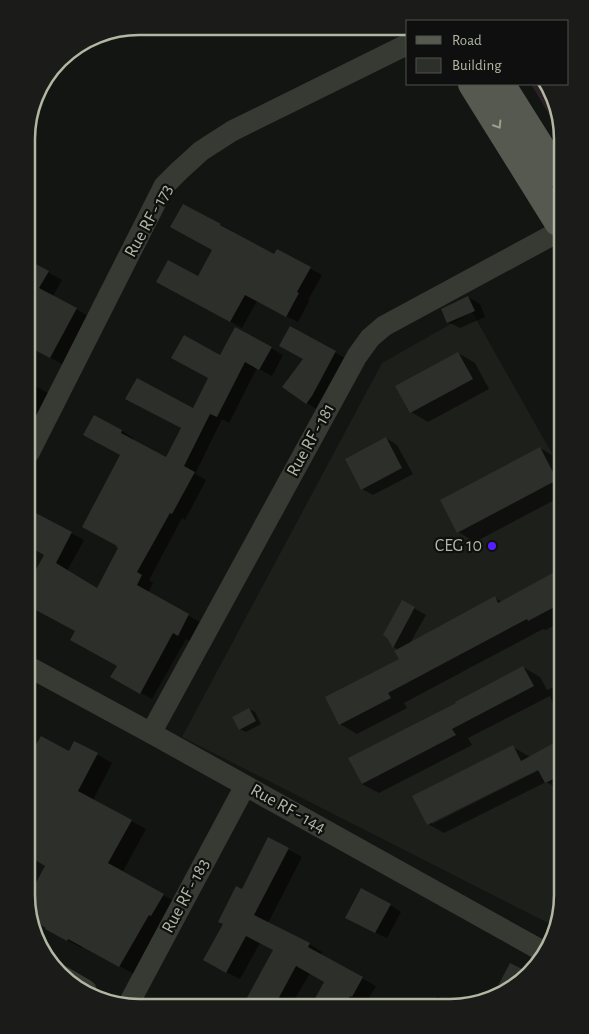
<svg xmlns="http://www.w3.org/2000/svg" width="589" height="1034" viewBox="0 0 589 1034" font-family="'Alegreya Sans',sans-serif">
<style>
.built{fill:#1d1f1b}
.green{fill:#2b2023}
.shadow{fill:#0007;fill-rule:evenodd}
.building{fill:#2d2f2a}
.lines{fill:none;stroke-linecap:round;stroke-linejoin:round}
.minor{stroke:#373a33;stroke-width:21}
.primary{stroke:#55594f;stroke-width:28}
.oneway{stroke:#9aa08d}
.poi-dot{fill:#5520ff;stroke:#0e0f0e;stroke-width:2}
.labels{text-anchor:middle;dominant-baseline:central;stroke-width:4.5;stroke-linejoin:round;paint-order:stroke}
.street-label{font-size:18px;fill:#b1b7a2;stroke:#0e0f0e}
.poi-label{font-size:18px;fill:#b1b7a2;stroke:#0e0f0e;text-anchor:end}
.rim{fill:none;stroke:#b1b7a2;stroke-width:2.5}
</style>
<rect width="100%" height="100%" fill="#131512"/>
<path class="built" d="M472 312 559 466 562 903 554 926 182 737 382 363Z"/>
<path class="green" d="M531 84H544L557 102V128Z"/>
<g class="shadow">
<path d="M184 205 221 225 232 231 231 233 274 256 277 250 322 275 308 300 309 301 298 322 257 301 242 328 158 281 198 278 214 250Z"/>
<path d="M33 264 62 280 53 296 90 317 64 365 29 346 28 272Z"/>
<path d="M468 297 480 304 485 317 460 328 448 322Z"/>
<path d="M290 328 345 358 316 409 284 387 304 358Z"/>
<path d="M271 348 283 355 272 376 257 368 229 423 222 419 195 474 206 480 185 520 182 518 149 580 153 583 148 593 200 622 190 641 186 639 152 699 112 677 118 666 77 631 45 555 30 546V511L84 540 67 571 98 590 119 548 121 455 96 441 122 431 133 438 132 440 167 459 220 356Z"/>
<path d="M458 353 475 363 489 389 428 422 411 412Z"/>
<path d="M29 382 51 395 40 416 29 411Z"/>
<path d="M386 438 397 445 413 474 373 495 362 489Z"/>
<path d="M540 448 557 458 559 463 560 497 475 542 458 532Z"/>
<path d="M560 571V622L546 630 543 629 404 703 407 708 357 734 340 724 400 659 398 650 394 647 388 637 402 601 426 615 410 643 495 598 502 602Z"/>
<path d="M523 667 540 677 547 690 561 684V725L550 696 468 738 472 745 379 793 362 784 457 703Z"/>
<path d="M249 709 255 712 261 724 246 732 240 729Z"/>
<path d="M561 740 562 791 546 782 444 833 428 824 513 747 530 757ZM538 768 539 770 432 824 431 822Z"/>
<path d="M75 742 112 763 93 800 146 829 122 873 178 903 134 974 83 946 82 948 61 937 46 866 32 857 31 756 69 753Z"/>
<path d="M269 839 302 857 268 923 309 944 322 952 321 955 376 986 366 1003 314 1004 326 982 310 973 292 1004 244 1005 274 950 260 943 240 979 218 968 242 891Z"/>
<path d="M390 905 401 912 387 938 358 924Z"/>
<path d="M437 996 448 1002H434Z"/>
</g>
<g class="building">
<path d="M183 204 221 224 220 225 274 254 277 249 311 267 297 292 299 293 286 317 245 295 230 322 156 282 168 260 198 276 212 250 170 227Z"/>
<path d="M28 260 49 271 39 288 77 308 50 358 29 347Z"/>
<path d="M468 296 475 311 447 323 441 309Z"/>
<path d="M290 326 336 351 312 396 306 404 282 387 303 359 279 346Z"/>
<path d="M235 327 272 347 259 370 245 362 217 417 210 414 184 466 195 472 172 514 170 513 137 572 142 575 137 585 189 614 178 636 173 633 140 694 110 677 117 666 70 640 75 631 30 607V580L44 555 30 547V510L72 532 56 563 97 588 118 548 116 547 117 546 82 527 120 455 83 435 94 415 122 430 121 433 166 457 181 428 125 399 137 378 193 408 208 378 171 358 184 335 220 355Z"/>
<path d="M458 352 473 379 410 413 395 386Z"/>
<path d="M386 437 402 468 361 490 345 459Z"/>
<path d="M540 447 557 480 457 533 440 500Z"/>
<path d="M560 569V604L528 621 527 619 388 693 391 698 339 725 325 697 399 659 394 651 495 596 498 603Z"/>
<path d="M402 600 415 607 393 648 387 638 383 635Z"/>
<path d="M523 666 534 686 452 729 456 735 362 784 348 758 456 703 455 702Z"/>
<path d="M249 708 256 721 239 730 232 717Z"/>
<path d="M41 736 69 751 74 741 98 753 78 791 132 820 108 863 164 894 151 916 149 915 119 967 68 939 67 941 45 929 46 928 32 920V890L45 866 32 858 31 753Z"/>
<path d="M561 739 562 775 545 783 538 770 427 825 412 796 513 745 521 761Z"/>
<path d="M268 837 289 848 254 915 310 943 308 947 363 977 352 997 350 996 346 1004H312L324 982 296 966 275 1005H243L273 950 246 936 226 973 203 960 223 924 218 922 236 886 242 889Z"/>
<path d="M361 888 391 904 375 933 345 918Z"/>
<path d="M510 963 528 972 491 999Z"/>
</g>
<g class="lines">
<g class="minor">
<path d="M29 453 164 186 179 171 201 151 232 131 408 44"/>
<path d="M31 668 151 733 544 952"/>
<path d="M151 733 357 356 370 338 384 326 558 232"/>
<path d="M62 976 86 990"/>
<path d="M127 1007 245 786"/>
</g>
<g class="primary">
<path d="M472 84 558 222"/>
<path d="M501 84 557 173"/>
</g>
</g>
<defs><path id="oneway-chevron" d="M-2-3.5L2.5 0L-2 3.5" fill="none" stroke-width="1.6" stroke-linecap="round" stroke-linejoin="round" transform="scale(1.25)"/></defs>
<use class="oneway" href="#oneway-chevron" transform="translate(498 125) rotate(58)"/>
<circle class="poi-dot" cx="492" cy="546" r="5"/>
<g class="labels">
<g class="street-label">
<text transform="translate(149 221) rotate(-61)">Rue RF - 173</text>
<text transform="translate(311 440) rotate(-61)">Rue RF - 181</text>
<text transform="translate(288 809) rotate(29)">Rue RF - 144</text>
<text transform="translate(186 896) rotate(-62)">Rue RF - 183</text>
</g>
<g class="poi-label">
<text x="482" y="546">CEG 10</text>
</g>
</g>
<path d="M0 0H589V1034H0ZM139 35H450A104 104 0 0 1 554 139V895A104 104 0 0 1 450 999H139A104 104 0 0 1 35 895V139A104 104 0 0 1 139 35Z" fill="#1b1c1a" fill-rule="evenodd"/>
<path class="rim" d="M139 35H450A104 104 0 0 1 554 139V895A104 104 0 0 1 450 999H139A104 104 0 0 1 35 895V139A104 104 0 0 1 139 35Z"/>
<rect x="406" y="20" width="162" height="65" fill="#0e0f0e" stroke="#4f5249"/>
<rect x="416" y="36" width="25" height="8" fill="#55594f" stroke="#4f5249"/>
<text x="452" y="45" font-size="15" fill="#b1b7a2">Road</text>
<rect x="416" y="58" width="25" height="15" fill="#2d2f2a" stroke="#4f5249"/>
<text x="452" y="70" font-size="15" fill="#b1b7a2">Building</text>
</svg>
